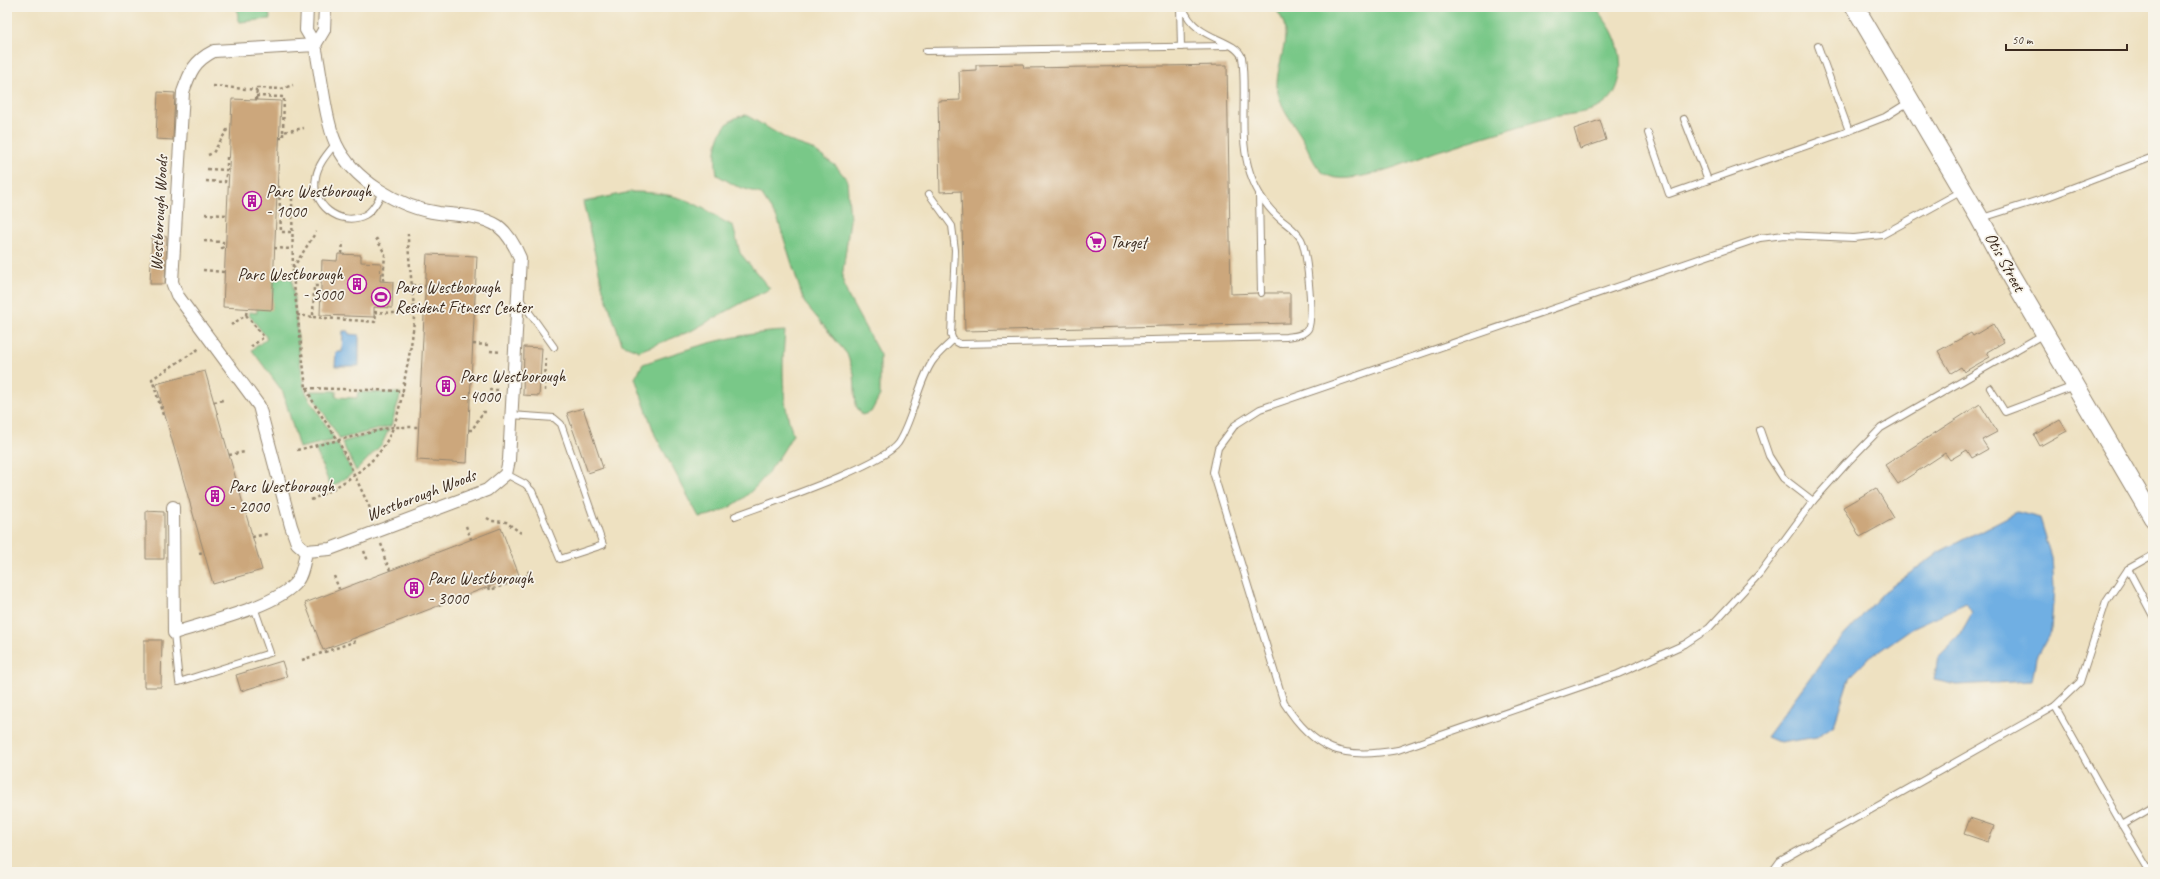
<svg xmlns="http://www.w3.org/2000/svg" width="2160" height="879" viewBox="0 0 2160 879" font-family="Caveat,sans-serif">
<style>
.green{fill:#79c888;stroke:#5a7953}
.water{fill:#70afe3;stroke:#566c80}
.building{fill:#cca77c}
.lines{fill:none;stroke-linecap:round;stroke-linejoin:round}
.lane-casing{stroke:#948670;stroke-width:8}
.street-casing{stroke:#948670;stroke-width:14}
.secondary-casing{stroke:#948670;stroke-width:20}
.path{stroke:#948670;stroke-width:2.5;stroke-dasharray:3 3;stroke-linecap:butt}
.lane{stroke:#fff;stroke-width:6}
.street{stroke:#fff;stroke-width:12}
.secondary{stroke:#fff;stroke-width:18}
.labels{text-anchor:middle;dominant-baseline:central;stroke-width:3.5;stroke-linejoin:round;paint-order:stroke}
.poi-label{font-size:17px;fill:#3b2a1e;stroke:#f7f3e8;text-anchor:start}
.street-label{font-size:17px;fill:#3b2a1e;stroke:#f7f3e8}
</style>
<rect width="100%" height="100%" fill="#f7f3e8"/>
<filter id="ink" filterUnits="userSpaceOnUse"><feTurbulence type="fractalNoise" baseFrequency=".025" numOctaves="2"/><feDisplacementMap in="SourceGraphic" scale="8" xChannelSelector="R" yChannelSelector="G"/><feConvolveMatrix kernelMatrix="1 2 1 2 8 2 1 2 1" color-interpolation-filters="sRGB"/></filter>
<filter id="wash" filterUnits="userSpaceOnUse"><feTurbulence type="fractalNoise" baseFrequency=".012" numOctaves="4" result="noise"/><feDisplacementMap in="SourceGraphic" scale="16" xChannelSelector="R" yChannelSelector="G"/><feGaussianBlur stdDeviation="0.9" result="paint"/><feColorMatrix in="noise" values="0 0 0 0 0 0 0 0 0 0 0 0 0 0 0 0 0 1.4 0 .05"/><feComposite in="paint" operator="in"/></filter>
<g filter="url(#wash)">
<rect width="100%" height="100%" fill="#eee1c1"/>
<g class="green">
<path d="M237 7H273L269 8 270 19 240 22 238 18Z"/>
<path d="M1273 7H1595C1602 17 1611 27 1615 38 1624 59 1624 93 1601 106 1587 114 1565 114 1548 118 1510 129 1472 140 1435 152 1411 161 1347 189 1325 174 1315 168 1309 151 1304 141 1295 124 1279 108 1277 87 1276 60 1298 29 1273 7Z"/>
<path d="M746 115 792 142 810 148 836 166 847 180 850 220 842 278 848 296 880 355V395L871 412 862 415 856 406 854 374 847 354 804 302 778 220 761 194 736 186 717 175C713 150 717 119 746 115Z"/>
<path d="M631 192C652 192 675 194 695 204 708 210 720 220 733 226L740 253 770 289 749 299 691 331 639 351 622 344 603 289 583 202Z"/>
<path d="M273 278H292L300 361 305 391 335 440 299 448 283 392 252 350 267 338 249 315V312L257 313V309Z"/>
<path d="M785 331C782 366 781 400 793 434 773 470 744 512 699 517L655 435 635 378 643 364C689 348 735 333 785 331Z"/>
<path d="M310 391H336V397L357 398 358 392 401 393 391 426 340 439Z"/>
<path d="M389 429 382 444 356 471 342 442Z"/>
<path d="M337 443 353 473 331 488 315 448Z"/>
</g>
<g class="water">
<path d="M343 331H348L349 334 359 335V366H335L336 352H342Z"/>
<path d="M2017 512 2040 518 2052 557 2054 587 2051 630 2036 658 2032 681 1957 685 1934 680 1938 657 1959 636 1972 613 1966 603 1912 628 1868 659 1849 678 1834 725 1817 737 1780 743 1766 737 1828 653 1884 592 1939 552Z"/>
</g>
<g id="blocks">
<g class="building">
<path d="M1023 64 1024 68 1227 65 1231 294 1257 293 1261 297 1265 293H1290V323L965 331 961 191 940 192 938 101 960 100 959 71 976 70V65Z"/>
<path d="M158 92 175 93 173 140 156 139Z"/>
<path d="M232 99 281 101 272 310 223 307Z"/>
<path d="M1600 120 1606 140 1580 149 1574 129Z"/>
<path d="M152 236 167 237 165 284H150Z"/>
<path d="M338 254 361 255V262L381 263 380 281 393 282 392 308 374 307V317L320 315 322 260 337 261Z"/>
<path d="M427 254 477 256 467 463 417 460Z"/>
<path d="M1993 324 2004 342 1987 352 1990 357 1964 372 1961 367 1951 373 1938 351 1971 333 1973 336Z"/>
<path d="M524 347 542 348 539 396 523 395Z"/>
<path d="M205 371 262 570 213 584 156 384Z"/>
<path d="M1980 404 1997 432 1982 440 1988 449 1972 458 1967 450 1950 460 1945 453 1898 484 1885 465Z"/>
<path d="M583 408 603 468 588 473 567 413Z"/>
<path d="M2060 420 2067 431 2040 446 2034 435Z"/>
<path d="M1876 488 1894 518 1860 537 1843 507Z"/>
<path d="M146 511 164 512V559H146Z"/>
<path d="M501 528 519 575 323 650 305 603Z"/>
<path d="M144 640H162L161 687H144Z"/>
<path d="M282 661 287 677 241 691 236 675Z"/>
<path d="M1970 818 1994 826 1988 842 1964 834Z"/>
</g>
</g>
</g>
<g filter="url(#ink)">
<use href="#blocks" fill-opacity="0" stroke="#948670" stroke-width="1"/>
<g class="lines">
<defs>
<g id="lane">
<path d="M1180 7 1181 47"/>
<path d="M1818 46 1849 131 1885 117 1909 102"/>
<path d="M926 51 1227 46"/>
<path d="M1684 119 1708 180"/>
<path d="M1648 133 1669 194 1849 131"/>
<path d="M336 143C328 153 318 164 316 177 310 204 340 228 365 215 373 211 378 200 382 193"/>
<path d="M1962 191 1882 235 1854 238 1784 235 1760 238 1260 409 1235 425 1218 448 1213 472 1284 703C1315 751 1342 760 1398 750L1618 674 1685 644 1709 628 1760 573 1813 501 1848 462 1881 428 2044 334"/>
<path d="M929 194 952 226 955 250 951 335 953 340 960 344 1286 337C1293 336 1303 336 1308 329 1314 319 1307 250 1301 239 1295 229 1287 225 1279 218 1264 205 1253 185 1248 166 1239 131 1247 93 1242 57 1233 37 1195 41 1183 7"/>
<path d="M1259 194 1261 293"/>
<path d="M1982 218 2045 198 2153 157"/>
<path d="M519 298 554 347"/>
<path d="M1990 388 2005 412 2074 386"/>
<path d="M1760 430 1769 456 1783 478 1813 501"/>
<path d="M506 474 525 484 532 491 560 559 603 545 561 424 554 418 511 415"/>
<path d="M735 516C767 504 882 466 898 443 914 418 916 387 932 362 937 354 946 347 953 340"/>
<path d="M2128 569 2153 616"/>
<path d="M174 633 179 682 270 653 254 607"/>
<path d="M2055 706 2122 825"/>
<path d="M1772 872 1780 861 2055 706 2080 682 2106 602 2128 569 2153 555"/>
<path d="M2150 872 2122 825 2153 807"/>
</g>
<g id="street">
<path d="M307 7 306 30 315 45 324 30 325 7"/>
<path d="M173 507 174 633C204 623 279 606 297 581 303 573 304 561 306 551L330 549 487 490 506 474 509 460 520 258C515 246 509 234 498 226 481 215 458 215 439 213 400 208 353 180 336 144 325 120 321 73 315 45L214 51C194 61 190 72 183 92L172 282 177 295 259 406 291 526 297 543 306 551"/>
</g>
<path id="secondary" d="M1855 7 1980 219 2002 260 2153 518"/>
</defs>
<use href="#lane" class="lane-casing"/>
<use href="#street" class="street-casing"/>
<use href="#secondary" class="secondary-casing"/>
<g class="path">
<path d="M213 86 257 90"/>
<path d="M256 96 284 97 283 132"/>
<path d="M256 100 257 88 281 89 293 85"/>
<path d="M279 138H283V132L304 128"/>
<path d="M208 155 213 153 227 130H230"/>
<path d="M207 169 227 170V156H229"/>
<path d="M206 181 225 182 226 175H228"/>
<path d="M277 187H279L281 232H291"/>
<path d="M292 198 293 276 306 388 317 409 338 440 375 519"/>
<path d="M205 214 227 215"/>
<path d="M376 238 385 254 383 281"/>
<path d="M204 241 223 242 222 248 225 247"/>
<path d="M274 248 292 249"/>
<path d="M342 254 343 242"/>
<path d="M293 268 316 232"/>
<path d="M203 270 224 272"/>
<path d="M273 276H293"/>
<path d="M412 285 425 286"/>
<path d="M476 290H490"/>
<path d="M374 312 414 314"/>
<path d="M246 315 247 309"/>
<path d="M297 315 313 317 314 286H321"/>
<path d="M313 317 375 322 376 312"/>
<path d="M231 325 246 315 264 337 249 348"/>
<path d="M473 344 488 345"/>
<path d="M490 351 501 352"/>
<path d="M306 388 404 391"/>
<path d="M489 390H501"/>
<path d="M545 391 546 355"/>
<path d="M214 402 223 400"/>
<path d="M163 415 152 379 200 348"/>
<path d="M469 430H472L483 412H486"/>
<path d="M297 450 393 427H418"/>
<path d="M229 455 245 452"/>
<path d="M311 500C335 489 372 467 385 444 396 426 401 403 404 383 408 359 414 337 414 313 413 287 408 260 408 234"/>
<path d="M487 518 492 521 506 522 521 533"/>
<path d="M466 526 471 539"/>
<path d="M252 537 267 534"/>
<path d="M381 544 385 554"/>
<path d="M364 551 368 561"/>
<path d="M199 553 204 552"/>
<path d="M384 557 390 570"/>
<path d="M334 576 339 589"/>
<path d="M489 587 490 590 527 577 526 573 533 570"/>
<path d="M302 660 356 641 355 638"/>
</g>
<use href="#lane" class="lane"/>
<use href="#street" class="street"/>
<use href="#secondary" class="secondary"/>
</g>
</g>
<defs>
<symbol id="building-ring" viewBox="-11 -11 22 22"><circle r="9.5" fill="#f7f3e8" stroke="#b5179e" stroke-width="1.5"/><path d="M-4-6H4V6H1V3H-1V6H-4ZM-2.5-4.3h1.7v1.8h-1.7ZM.8-4.3h1.7v1.8H.8ZM-2.5-1h1.7V.8h-1.7ZM.8-1h1.7V.8H.8Z" fill="#b5179e"/></symbol>
<symbol id="supermarket-ring" viewBox="-11 -11 22 22"><circle r="9.5" fill="#f7f3e8" stroke="#b5179e" stroke-width="1.5"/><path d="M-6-5.5h2.5l.6 2H6L4.5 2H-2.5L-4.4-4H-6ZM-1.5 3.2a1.3 1.3 0 1 0 .1 0ZM3 3.2a1.3 1.3 0 1 0 .1 0Z" fill="#b5179e"/></symbol>
<symbol id="stadium-ring" viewBox="-11 -11 22 22"><circle r="9.5" fill="#f7f3e8" stroke="#b5179e" stroke-width="1.5"/><path d="M0-5a6.5 5 0 1 0 0 10a6.5 5 0 1 0 0-10ZM-3.5-1.8h7v3.6h-7Z" fill="#b5179e"/></symbol>
</defs>
<g fill-rule="evenodd">
<use href="#building-ring" x="241" y="190" width="22" height="22"/>
<use href="#supermarket-ring" x="1085" y="231" width="22" height="22"/>
<use href="#building-ring" x="346" y="273" width="22" height="22"/>
<use href="#stadium-ring" x="370" y="286" width="22" height="22"/>
<use href="#building-ring" x="435" y="375" width="22" height="22"/>
<use href="#building-ring" x="204" y="485" width="22" height="22"/>
<use href="#building-ring" x="403" y="577" width="22" height="22"/>
</g>
<g class="labels">
<g class="poi-label">
<text x="266" y="191">Parc Westborough<tspan x="266" dy="20">- 1000</tspan></text>
<text x="1110" y="242">Target</text>
<text x="343" y="274" text-anchor="end">Parc Westborough<tspan x="343" dy="20">- 5000</tspan></text>
<text x="395" y="287">Parc Westborough<tspan x="395" dy="20">Resident Fitness Center</tspan></text>
<text x="460" y="376">Parc Westborough<tspan x="460" dy="20">- 4000</tspan></text>
<text x="229" y="486">Parc Westborough<tspan x="229" dy="20">- 2000</tspan></text>
<text x="428" y="578">Parc Westborough<tspan x="428" dy="20">- 3000</tspan></text>
</g>
<g class="street-label">
<text transform="translate(159 213) rotate(-87)">Westborough Woods</text>
<text transform="translate(2005 262) rotate(61)">Otis Street</text>
<text transform="translate(421 495) rotate(-21)">Westborough Woods</text>
</g>
</g>
<rect width="2160" height="879" fill="none" stroke="#f7f3e8" stroke-width="24"/>
<path d="M2006 44v6h121v-6" fill="none" stroke="#3b2a1e" stroke-width="2"/>
<text x="2012" y="44" font-size="12" fill="#3b2a1e" stroke="#f7f3e8" stroke-width="3" paint-order="stroke">50 m</text>
</svg>
